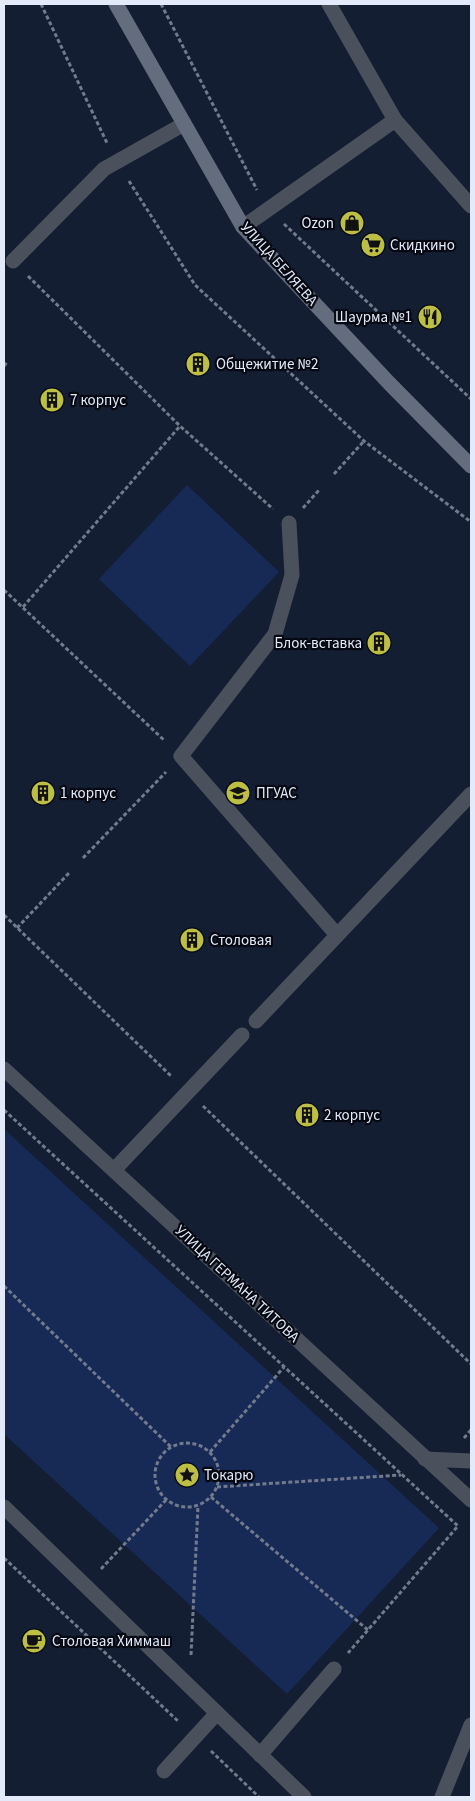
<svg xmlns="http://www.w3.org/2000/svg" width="475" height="1801" viewBox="0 0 475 1801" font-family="'Source Sans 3',sans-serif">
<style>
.green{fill:#172a56}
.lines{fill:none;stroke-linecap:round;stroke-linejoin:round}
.path{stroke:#727b8d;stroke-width:3;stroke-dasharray:4 2.5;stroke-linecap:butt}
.service{stroke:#4b515c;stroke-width:15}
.minor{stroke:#4b515c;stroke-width:15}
.secondary{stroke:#646d7e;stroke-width:15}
.labels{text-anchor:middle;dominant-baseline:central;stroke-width:4.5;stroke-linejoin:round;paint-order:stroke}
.poi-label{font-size:15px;fill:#e3ebfa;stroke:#050811;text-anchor:start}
.street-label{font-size:15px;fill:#e3ebfa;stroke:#050811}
</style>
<rect width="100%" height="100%" fill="#141e33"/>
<g class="green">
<path d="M187 485 279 572 190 666 99 579Z"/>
<path d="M4 1129 439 1528 287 1694 4 1434Z"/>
</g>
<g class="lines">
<g class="path">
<path d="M41 4 107 143"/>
<path d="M161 4 257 190"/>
<path d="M129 181 195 285 364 441 471 522"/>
<path d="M284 224 471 399"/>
<path d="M28 276 180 426"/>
<path d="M4 366 7 362"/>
<path d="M334 474 364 441"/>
<path d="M303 508 319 490"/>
<path d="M4 590 165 741"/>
<path d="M23 607 180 426 273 509"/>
<path d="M83 858 166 772"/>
<path d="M4 915 171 1076"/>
<path d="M17 928 69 873"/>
<path d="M203 1106 471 1364"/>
<path d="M4 1110 458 1526 348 1653"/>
<path d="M4 1286 171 1447"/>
<path d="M464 1438 471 1430"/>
<circle cx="187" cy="1475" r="32"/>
<path d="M210 1452 284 1367"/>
<path d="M217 1487 401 1475"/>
<path d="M211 1497 368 1630"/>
<path d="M4 1558 179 1722"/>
<path d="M101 1569 166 1500"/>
<path d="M191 1655 198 1506"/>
<path d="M211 1751 259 1797"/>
</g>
<g class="service">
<path d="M395 120 471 206"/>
<path d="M243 227 395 120 329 4"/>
<path d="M13 261 104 169 184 124"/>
<path d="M289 523 292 575 275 634 181 756 337 935"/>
<path d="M256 1021 471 794"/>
<path d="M114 1170 242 1035"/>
<path d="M4 1507 304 1797"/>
<path d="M260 1755 334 1669"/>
<path d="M164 1771 217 1713"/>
</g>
<g class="minor">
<path d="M4 1069 471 1500"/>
<path d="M425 1459 471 1461"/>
<path d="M442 1797 471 1725"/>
</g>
<path class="secondary" d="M116 4 243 227 389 383 471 466"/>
</g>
<defs>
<symbol id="shop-disc" viewBox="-11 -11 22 22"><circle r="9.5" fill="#bcbf43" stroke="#050811"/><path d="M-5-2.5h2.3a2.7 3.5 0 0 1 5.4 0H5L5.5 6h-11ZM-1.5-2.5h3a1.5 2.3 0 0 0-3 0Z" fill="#111"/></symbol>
<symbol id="supermarket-disc" viewBox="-11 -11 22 22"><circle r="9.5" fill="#bcbf43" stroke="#050811"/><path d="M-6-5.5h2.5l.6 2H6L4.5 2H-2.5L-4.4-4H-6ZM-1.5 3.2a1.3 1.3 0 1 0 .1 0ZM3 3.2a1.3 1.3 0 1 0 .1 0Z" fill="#111"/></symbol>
<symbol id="restaurant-disc" viewBox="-11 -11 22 22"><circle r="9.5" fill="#bcbf43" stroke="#050811"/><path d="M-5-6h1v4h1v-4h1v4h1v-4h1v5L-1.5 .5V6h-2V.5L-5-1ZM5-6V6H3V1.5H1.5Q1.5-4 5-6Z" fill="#111"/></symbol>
<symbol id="building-disc" viewBox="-11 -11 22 22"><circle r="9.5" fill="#bcbf43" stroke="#050811"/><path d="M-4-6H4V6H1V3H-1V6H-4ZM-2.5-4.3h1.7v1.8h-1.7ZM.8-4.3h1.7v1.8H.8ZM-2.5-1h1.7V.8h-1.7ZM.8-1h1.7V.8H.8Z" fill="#111"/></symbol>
<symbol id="university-disc" viewBox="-11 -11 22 22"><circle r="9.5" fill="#bcbf43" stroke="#050811"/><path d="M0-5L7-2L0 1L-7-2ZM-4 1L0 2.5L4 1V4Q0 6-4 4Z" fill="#111"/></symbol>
<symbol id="sight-disc" viewBox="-11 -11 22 22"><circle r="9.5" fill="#bcbf43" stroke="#050811"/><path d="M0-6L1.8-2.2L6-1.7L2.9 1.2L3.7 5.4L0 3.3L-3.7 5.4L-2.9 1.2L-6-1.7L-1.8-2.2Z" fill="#111"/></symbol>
<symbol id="cafe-disc" viewBox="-11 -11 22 22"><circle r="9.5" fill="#bcbf43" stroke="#050811"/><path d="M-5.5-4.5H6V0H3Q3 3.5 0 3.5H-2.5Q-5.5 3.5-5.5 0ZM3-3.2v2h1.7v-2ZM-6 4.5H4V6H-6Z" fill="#111"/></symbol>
</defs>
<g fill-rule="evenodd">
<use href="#shop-disc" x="338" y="209" width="28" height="28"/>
<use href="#supermarket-disc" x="359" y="231" width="28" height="28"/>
<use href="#restaurant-disc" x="416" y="303" width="28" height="28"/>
<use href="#building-disc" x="184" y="350" width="28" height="28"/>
<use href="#building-disc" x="38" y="386" width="28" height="28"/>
<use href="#building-disc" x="365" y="629" width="28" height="28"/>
<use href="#building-disc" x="29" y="779" width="28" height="28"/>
<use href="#university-disc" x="224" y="779" width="28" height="28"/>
<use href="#building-disc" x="178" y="926" width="28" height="28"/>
<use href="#building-disc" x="293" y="1101" width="28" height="28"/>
<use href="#sight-disc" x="173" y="1461" width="28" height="28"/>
<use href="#cafe-disc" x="20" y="1627" width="28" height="28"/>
</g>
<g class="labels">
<g class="poi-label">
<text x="334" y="223" text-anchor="end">Ozon</text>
<text x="390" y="245">Скидкино</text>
<text x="412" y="317" text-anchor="end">Шаурма №1</text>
<text x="216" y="364">Общежитие №2</text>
<text x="70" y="400">7 корпус</text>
<text x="362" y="643" text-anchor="end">Блок-вставка</text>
<text x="60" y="793">1 корпус</text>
<text x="256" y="793">ПГУАС</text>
<text x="210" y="940">Столовая</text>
<text x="324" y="1115">2 корпус</text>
<text x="204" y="1475">Токарю</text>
<text x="52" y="1641">Столовая Химмаш</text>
</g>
<g class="street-label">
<text transform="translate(279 264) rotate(48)">УЛИЦА БЕЛЯЕВА</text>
<text transform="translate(237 1284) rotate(43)">УЛИЦА ГЕРМАНА ТИТОВА</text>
</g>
</g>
<rect width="475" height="1801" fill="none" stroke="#e3ebfa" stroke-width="10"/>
</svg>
